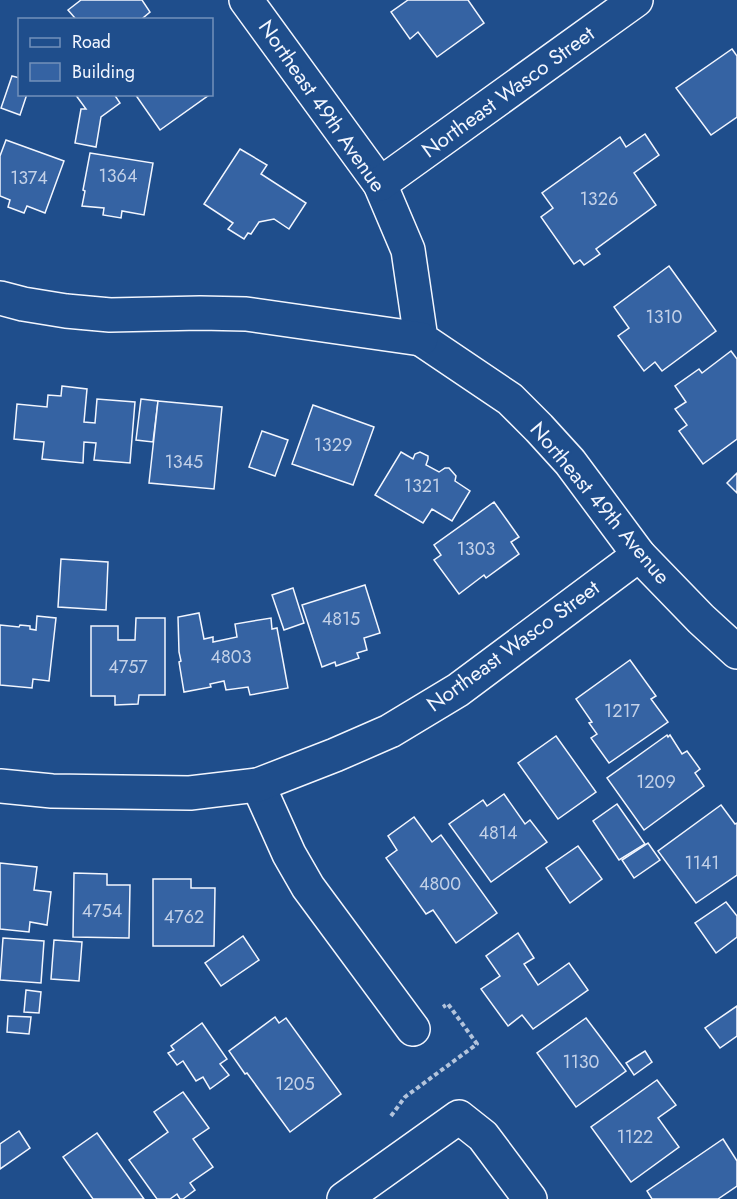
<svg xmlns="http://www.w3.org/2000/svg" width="737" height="1199" viewBox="0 0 737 1199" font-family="Jost,sans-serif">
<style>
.building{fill:#3563a3;stroke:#f2f6ff;stroke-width:1.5}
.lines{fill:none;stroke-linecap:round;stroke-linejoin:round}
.street-casing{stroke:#f2f6ff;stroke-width:36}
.path{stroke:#b3c4dc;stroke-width:4;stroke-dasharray:4.5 3;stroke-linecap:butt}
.street{stroke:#1f4e8c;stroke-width:33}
.labels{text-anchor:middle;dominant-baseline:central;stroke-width:4.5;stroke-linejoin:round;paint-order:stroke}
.number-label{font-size:18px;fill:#c3d1e8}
.street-label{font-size:21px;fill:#f2f6ff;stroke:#1f4e8c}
</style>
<rect width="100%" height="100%" fill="#1f4e8c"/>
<g class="building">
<path d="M81 0H142L150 12 143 18 144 20H74L75 18 68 10Z"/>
<path d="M408 0H468L484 23 437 57 418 32 410 39 391 12Z"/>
<path d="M732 49 737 56V117L711 135 676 88Z"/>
<path d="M12 76 20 78V94H27L20 115 1 108Z"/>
<path d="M75 94H114L120 103 101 117 96 147 75 143 81 109H86Z"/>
<path d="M135 94H209V95L160 130Z"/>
<path d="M645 134 659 155 634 173 656 205 596 249 600 254 584 265 580 260 574 264 541 217 553 208 542 193 620 137 626 147Z"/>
<path d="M6 140 64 161 45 213 27 206 24 213 8 207 10 200 0 196V156Z"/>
<path d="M240 149 267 165 261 174 306 203 289 229 274 219 259 222 251 234 248 233 244 239 228 229 233 223 204 204Z"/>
<path d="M90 153 153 163 144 215 122 211 121 218 103 215 104 208 82 206 85 191 83 190Z"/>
<path d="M669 266 716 331 662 371 655 362 644 371 618 336 629 328 614 307Z"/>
<path d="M731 351 737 359V439L703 464 679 431 687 425 675 409 686 402 675 386 699 369 702 373Z"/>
<path d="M62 386 87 389 84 422 95 423 97 399 135 402 130 463 94 460 96 443 84 442 83 463 42 459 44 442 14 439 17 404 47 407 48 395 61 396Z"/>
<path d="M141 399 158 401 153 442 136 440Z"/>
<path d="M158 401 222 407 214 489 149 483Z"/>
<path d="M313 405 374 427 353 485 292 464Z"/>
<path d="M262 431 288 440 275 476 249 467Z"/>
<path d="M401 452 413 459 415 454 420 452 428 456V459L426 465 439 472 445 468H449L456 476 455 481 470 491 452 521 432 509 423 523 375 495Z"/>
<path d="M737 473V493L727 483Z"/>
<path d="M494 502 519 537 511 542 519 554 486 578 484 575 459 594 434 560 441 555 434 545Z"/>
<path d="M61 559 108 562 106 610 58 607Z"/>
<path d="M365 585 380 633 364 638 367 650 357 653 359 658 336 666 335 662 322 667 302 605Z"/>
<path d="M293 588 304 623 284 630 272 595Z"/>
<path d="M199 613 204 639 213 637V642L237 637 235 624 271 618 272 629 277 628 288 688 250 695 248 687 226 690 224 681 210 684 211 687 184 692 179 662 181 661 179 652 178 617Z"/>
<path d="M37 616 56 618 49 681 33 679 32 688 0 685V625L19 627 20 625 30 626V629L36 630Z"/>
<path d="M136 618H165V695H139L138 704 115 705V696H91V626H118V640H135Z"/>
<path d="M630 660 656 696 651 699 668 722 609 763 591 738 597 734 589 723 592 722 576 699Z"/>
<path d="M667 735 668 737 670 735 682 754 687 751 700 769 695 773 704 786 644 830 607 778Z"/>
<path d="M556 736 596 792 558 819 518 763Z"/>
<path d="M504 794 525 824 530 820 547 842 491 882 449 824 483 800 487 806Z"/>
<path d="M617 804 645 844 619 860 593 821Z"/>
<path d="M721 805 735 824 737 823V875L696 903 658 851Z"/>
<path d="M414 817 432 842 441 835 497 913 456 943 433 910 426 914 386 858 397 850 388 836Z"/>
<path d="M648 843 660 860 634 878 622 860Z"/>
<path d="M578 846 602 879 570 903 546 868Z"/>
<path d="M0 863 37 867 34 890 51 892 47 925 30 922 29 932 0 929Z"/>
<path d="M74 873 107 874V885H130L129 938 73 937Z"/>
<path d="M153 879H191V888H215L214 946H153Z"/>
<path d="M726 902 737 916V937L716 953 695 923Z"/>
<path d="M518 933 534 958 524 964 538 985 569 963 588 990 533 1029 522 1015 508 1026 481 989 500 976 486 956Z"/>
<path d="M243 936 259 960 221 986 205 963Z"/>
<path d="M3 938 44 941 41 983 0 980Z"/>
<path d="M54 940 82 942 79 981 51 979Z"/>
<path d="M26 990 41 992 39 1013 24 1012Z"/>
<path d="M737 1006V1036L720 1048 705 1028Z"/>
<path d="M8 1016 31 1017 29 1034 7 1032Z"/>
<path d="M275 1017 279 1023 286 1018 341 1094 290 1132 247 1073 245 1074 229 1051Z"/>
<path d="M586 1018 626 1071 576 1107 537 1053Z"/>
<path d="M202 1023 227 1059 220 1064 229 1075 210 1089 203 1077 196 1081 183 1061 177 1065 168 1053 174 1050 171 1046Z"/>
<path d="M645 1051 652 1062 634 1075 626 1063Z"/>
<path d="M657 1080 676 1105 658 1118 679 1147 631 1182 591 1127Z"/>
<path d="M183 1092 209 1128 193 1139 213 1167 190 1183 195 1190 183 1199H180L177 1194 170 1199H157L129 1160 168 1132 154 1112Z"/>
<path d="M19 1131 30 1148 0 1169V1144Z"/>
<path d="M97 1133 144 1199H93L63 1157Z"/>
<path d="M723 1139 737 1161V1186L718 1199H652L647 1191Z"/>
</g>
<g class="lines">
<defs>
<g id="street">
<path d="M246 0 380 184 408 250 421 339 510 399 539 428 570 462 639 555 701 619 737 652"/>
<path d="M380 184 636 0"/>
<path d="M0 298 23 304 66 311 110 315 200 313 246 314 421 339"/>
<path d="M258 785 289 854 308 887 413 1029"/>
<path d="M0 786 52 791 190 793 258 785 335 755 390 731 458 690 639 555"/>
<path d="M344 1199 459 1117 483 1136 530 1199"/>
</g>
</defs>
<use href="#street" class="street-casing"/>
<path class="path" d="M391 1116 405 1097 477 1044 448 1004 443 1007"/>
<use href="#street" class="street"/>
</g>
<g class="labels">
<g class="number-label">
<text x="118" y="176">1364</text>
<text x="29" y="178">1374</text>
<text x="599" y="199">1326</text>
<text x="664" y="317">1310</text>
<text x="333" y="445">1329</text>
<text x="184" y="462">1345</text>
<text x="422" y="486">1321</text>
<text x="476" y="549">1303</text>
<text x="341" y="619">4815</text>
<text x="231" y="657">4803</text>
<text x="128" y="667">4757</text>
<text x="622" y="711">1217</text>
<text x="656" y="782">1209</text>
<text x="498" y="833">4814</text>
<text x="702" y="863">1141</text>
<text x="440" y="884">4800</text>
<text x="102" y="911">4754</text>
<text x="184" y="917">4762</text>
<text x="581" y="1062">1130</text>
<text x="295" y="1084">1205</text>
<text x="635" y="1137">1122</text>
</g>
<g class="street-label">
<text transform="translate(508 92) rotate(-36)">Northeast Wasco Street</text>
<text transform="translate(322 106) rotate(55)">Northeast 49th Avenue</text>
<text transform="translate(600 503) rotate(50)">Northeast 49th Avenue</text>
<text transform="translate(513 646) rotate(-36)">Northeast Wasco Street</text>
</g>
</g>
<rect x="18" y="18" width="195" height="78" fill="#1f4e8c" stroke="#7391ba" stroke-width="1.5"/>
<rect x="30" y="38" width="30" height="9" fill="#1f4e8c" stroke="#7391ba" stroke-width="1.5"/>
<text x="72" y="48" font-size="18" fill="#f2f6ff">Road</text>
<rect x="30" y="63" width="30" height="18" fill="#3563a3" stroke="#7391ba" stroke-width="1.5"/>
<text x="72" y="78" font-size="18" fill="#f2f6ff">Building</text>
</svg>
